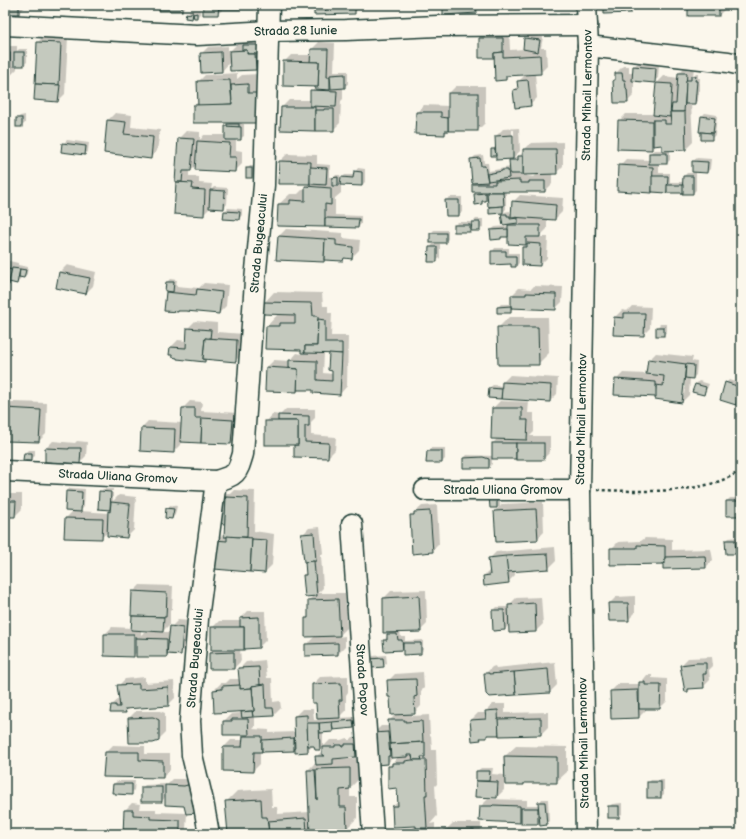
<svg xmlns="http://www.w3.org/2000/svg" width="746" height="839" viewBox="0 0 746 839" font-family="'Balsamiq Sans',sans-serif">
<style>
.shadow{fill:#0003;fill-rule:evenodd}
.building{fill:#c4c9be;stroke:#1f3d34}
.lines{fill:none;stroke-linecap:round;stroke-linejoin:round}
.street-casing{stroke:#1f3d34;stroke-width:23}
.path{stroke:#1f3d34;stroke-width:2.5;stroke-dasharray:3 3;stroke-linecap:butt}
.street{stroke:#fbf7ec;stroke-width:20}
.labels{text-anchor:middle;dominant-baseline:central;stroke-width:3.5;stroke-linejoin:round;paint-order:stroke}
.street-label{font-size:12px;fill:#1f3d34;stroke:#fbf7ec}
</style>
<rect width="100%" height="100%" fill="#fbf7ec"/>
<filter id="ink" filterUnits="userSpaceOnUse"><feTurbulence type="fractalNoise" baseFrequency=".025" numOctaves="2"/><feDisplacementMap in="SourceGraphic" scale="8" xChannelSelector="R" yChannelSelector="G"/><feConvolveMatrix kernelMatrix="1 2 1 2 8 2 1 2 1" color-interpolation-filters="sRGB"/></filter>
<g filter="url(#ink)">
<g class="shadow">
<path d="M5 5H26V6L19 13H5Z"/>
<path d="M160 5H187L182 10Z"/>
<path d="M204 5H256L252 8H224L218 14Z"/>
<path d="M288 5H361V6L354 13 315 14V9Z"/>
<path d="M444 5H479V9L476 12Z"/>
<path d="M605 5H637L630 12Z"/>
<path d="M689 5H729L719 15Z"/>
<path d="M190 10H200V14L197 17 195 15 192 18 187 14Z"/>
<path d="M487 31H509L510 50 524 49 525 39 529 35 543 37 541 48H546L547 66 540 73 535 74 537 98 530 105 514 90 518 86V82L526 74 510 75 506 79 495 57H480V38Z"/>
<path d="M45 35 68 37 65 94 58 101 38 42Z"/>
<path d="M246 42H262L263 62 256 69 230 62 222 71 201 54 208 47 228 46V53L237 44H245Z"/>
<path d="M319 42 335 43 334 71H348V84L343 87V99L341 101 340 123 333 130 282 107 289 100H311V91L317 86 284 62 291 55H312V49Z"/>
<path d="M5 46H17V51L19 49H27V62L24 65H17V69L10 76H5Z"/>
<path d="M638 63 659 65 658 78 654 81 632 80V82H634V95L627 102 614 80 616 79V73L623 66H629V73H634V66Z"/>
<path d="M686 66 694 67 693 76 696 73H698V78H700L698 100 695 103H691L693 142 686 149 670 150V160L667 163H659V173H670V182H684V176L687 173H693V161L697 158 711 159 710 169 707 172H696V190L693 193 652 191 619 166 626 159 650 160V153L654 150H663V144L656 145 651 149 619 121 626 114H654L657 83 664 76 679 78V73Z"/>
<path d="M237 73V79L242 75 258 74 266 111 242 122V124H244V136L240 139H236V150L242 151V164L235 171 196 165 191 170H189V176L199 177V183L212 184 211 190 214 187 228 188 227 204 224 208H210L203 215 175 213 179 138 186 131 200 132V140L204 135H226V127L231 122 194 106 199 101 198 82 205 75Z"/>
<path d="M456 86H485V123L478 130H449L445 134 416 133 417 112 424 105 449 106V93Z"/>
<path d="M115 113 132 115 131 127 160 130 157 151 150 158 105 153 108 120Z"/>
<path d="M705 113 717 115 715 135 711 139H702V116Z"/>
<path d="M25 115V123L22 126 17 119 20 116Z"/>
<path d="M519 128 520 151 514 157H519L522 153H524V150L531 143 563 142V166L556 173H552V184L545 191H506V209L503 212 510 211V213H512L513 202 520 195 563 198 562 212 555 219H547V229L539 237H548L547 258 540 265 523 248 527 244 509 243V236L492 239 491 230 495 227 509 226V224L502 215 505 212 490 213 489 198 482 203 475 194 478 191 473 184 476 181 471 160 475 156 483 155 484 163H488L489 171 510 167V161L513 158 492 155V150L496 146V136L503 129ZM512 130H514V153H512ZM538 173 534 177 527 176V174Z"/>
<path d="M67 140 89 143 88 151 85 154 63 144Z"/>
<path d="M287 154 317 155V164L330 165 329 177H334L336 175H340L341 179 345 175H354L355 172 358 168 365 169V182L362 185 341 184V193L335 198V215L361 216V224L358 227 278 225 279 204 290 194H298L302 190H306V187L309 183 280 161Z"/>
<path d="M250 166H255V174L252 177 247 169Z"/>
<path d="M450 197H462V212L459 215 446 200Z"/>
<path d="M228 208 242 209V215L239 219 225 211Z"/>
<path d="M476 219H483V227L479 230 455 231V225L458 222H473Z"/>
<path d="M286 229 343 233V238L360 240 359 250 352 257H346L343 260 325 259 323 261 279 236Z"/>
<path d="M434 230H448V239L445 242H431V233Z"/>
<path d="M433 244H440V258L436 261 430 248Z"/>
<path d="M495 248H509V253H519V263L516 266 492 252Z"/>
<path d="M5 260 18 263V265L28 267 27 274 24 277 21 276 20 280 17 283 11 282 8 284H5Z"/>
<path d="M67 265 96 272 93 286 86 293 60 272Z"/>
<path d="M170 279 177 280 176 286 199 288 204 283 228 285 226 306 219 313 179 310 178 311 167 292 168 291 167 282Z"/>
<path d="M534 286 563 287 562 302 555 309 513 308 510 312 498 307 501 304H512V295L519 288 531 289Z"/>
<path d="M274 292 322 293 323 306H328V313H332L331 336H348L347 386 340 394 314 389H299L297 391 267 367 274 360 290 361 297 353 302 354V349L266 348 267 326 279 313 264 303ZM324 353H330L333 374 323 373Z"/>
<path d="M632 306 651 307 650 328 643 335 615 317 622 310 627 311Z"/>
<path d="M509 317H548L549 353 538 364 498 328Z"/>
<path d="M195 321 217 323V332L244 334 242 354 235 361 207 359 205 361 171 347 178 340 187 341 188 328Z"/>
<path d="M660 324H667V331L664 335H657V328Z"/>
<path d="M656 353 693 357 692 361 697 362 696 375 693 378H690L689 395 682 402 657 396 616 380 623 373 647 374 649 360ZM684 373 686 374 684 396H682Z"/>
<path d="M510 375 558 378 557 394 550 401 489 388 493 385 503 386V382Z"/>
<path d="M729 380 741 383V394L739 400 736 403 726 383Z"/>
<path d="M699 381 709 384 706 391 703 394 696 384Z"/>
<path d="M190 401 202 402 201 411 239 413 238 436 231 443 181 441 180 445 173 452 141 428 148 421 182 423 183 408Z"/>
<path d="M500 401 529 402 528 413H534V432L530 436H550V452L543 459 492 458V464L489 467 464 458 467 455 493 456V443L498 438 493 408Z"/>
<path d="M12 402 47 403 46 434 39 441 5 440V409Z"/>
<path d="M286 409H315V418L311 422V435L336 437 335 450 328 457 295 456V444L266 422 273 414 280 415Z"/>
<path d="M53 441 75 443 77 441 87 442 86 456 79 463 46 448Z"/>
<path d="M431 448H445V459L442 462 428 452Z"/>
<path d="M28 450H35V456L31 459H24L25 453Z"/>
<path d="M70 488 85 489 84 507 80 511 109 513 111 506 109 508 100 492 103 489H113V491H101V493H113V501L119 495 136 497 134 530 127 537 108 532 101 538 66 518 74 510 67 491Z"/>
<path d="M234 490 255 491 254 531 274 534 272 565 265 572 215 568 216 541 223 534H226L223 497 226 494H230Z"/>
<path d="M5 494H22V509L15 516H5Z"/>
<path d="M500 495V507L502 504 543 502 544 532 537 539 495 511 499 507H491Z"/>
<path d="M730 498H741V513L739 515H727V501Z"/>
<path d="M170 505 177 506 175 515 172 518 167 509Z"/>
<path d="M437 505 439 544 432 551 411 516 422 506Z"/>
<path d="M320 527 323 553 321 555 323 588 318 593H345L347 628 338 637 345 636V647L338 654 306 645 315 636 306 619 309 615V600L314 595 304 575 306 573 302 535 309 528Z"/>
<path d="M738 537 739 549 736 553 726 541 729 538Z"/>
<path d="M645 538 672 539V550L711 549 713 560 706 567 611 549 618 542 641 541Z"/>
<path d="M555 547 556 561 549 568 515 570V575L508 582 484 576 491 569 489 559 496 552Z"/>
<path d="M140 585 173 586 172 609 170 611V624L162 632H170L171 627 178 620 190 621 187 647 180 654 169 653 166 656 137 652 133 656 105 634 112 627 132 628 133 592ZM141 630H152V632H144L141 635Z"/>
<path d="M426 590 427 624 420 631 400 632 401 637H405V641L423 640V650L420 653 404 649 385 650 384 641 390 632 384 598 391 591Z"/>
<path d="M635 596V613L628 620 609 604 616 597Z"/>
<path d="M541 597 543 624 536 631 510 624 505 629 493 611 497 607H509V605L516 598Z"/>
<path d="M248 611H265L266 640 259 647 240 648 241 661 234 668 210 653 214 649 212 628 219 621H241V618Z"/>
<path d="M386 655 387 663 383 666 370 659 373 656Z"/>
<path d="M712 657 713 666 709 670 710 680 703 687 691 688 688 691 681 665 688 658Z"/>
<path d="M265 660 267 678H272L273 702 280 701 281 708 274 715 255 716V727L253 729 269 730V733L295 732V716L302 709H313L314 720H318L317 702 313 684 320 677 348 676V692L346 695V710L338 718 356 717 357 724 353 727 335 728 332 731H323V747V746L320 749 314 745 307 751 296 750 260 751V764L253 771 224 747 231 740H243L244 736 246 734 224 721 231 714 242 713 244 710 214 690 221 683H226L230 679H240L239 669 246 662Z"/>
<path d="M555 662 557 685 550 692 485 674 492 667 495 666 496 668Z"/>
<path d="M423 672 424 688 421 691V706L414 713H412V716L429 715 430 736 431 735 432 750H436L437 784 435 786 437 816 430 824 435 823V829L441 828V834H409V832L416 825 393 806 399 801 398 787 389 767 399 756H394L388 763 374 733 381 726H390L389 721 396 714 388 681 395 674Z"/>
<path d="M647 675H652V678L667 679V701L660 708H646V710L639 717 611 691 618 684H640Z"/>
<path d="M145 677V683L174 681 175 698 168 705 129 708 125 712 112 705 120 698 118 686 125 679Z"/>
<path d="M493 704H505V713L548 712V727L541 734H489L480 739 471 720 478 713H486V711Z"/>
<path d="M136 711H160L165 713V733L158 740 129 718Z"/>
<path d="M353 737H361L362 749 355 756 342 757V759L360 758 361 777 350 788V797H357V818L347 828H338V834H311V827L307 831 273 834H229L226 802 237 791 271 789 272 807H277L278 814 310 812 308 770 316 762V757L323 750V747L330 740H341L344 739 348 738V740H350Z"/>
<path d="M113 745 145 746V754H170V770L163 777 106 752Z"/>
<path d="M516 746 567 747V772L556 782H526L524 784H504V790L497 797 476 796 477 771 481 768H493L492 774 505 775V756Z"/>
<path d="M173 779H192L187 813 186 829 181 834H124L125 810 132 803 140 804 139 809H156V812L187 813 185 805 166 796 162 801 142 788 145 785 165 784V787Z"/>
<path d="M651 780H664V794L660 797 648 783Z"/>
<path d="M117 781H135L134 790 131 794 114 784Z"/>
<path d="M488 799 527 800V805H539V803L542 799H548L549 821 546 824 540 821 538 823 522 819 519 822 481 806Z"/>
<path d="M622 803V814L619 817 609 807 612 804Z"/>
<path d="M453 823H481V834H446V830Z"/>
</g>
<g class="building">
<rect x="5" y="5" width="14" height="9"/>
<rect x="50" y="5" width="22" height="4"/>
<rect x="159" y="5" width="23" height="6"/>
<path d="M203 5H219L218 15H203Z"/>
<path d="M219 5H253V9H218Z"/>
<path d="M287 5H326V10L287 9Z"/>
<path d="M326 5H355V14L314 15V10H326Z"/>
<path d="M443 5H476L477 13 443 15Z"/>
<path d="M604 5H631V13L604 14Z"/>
<rect x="688" y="5" width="31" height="11"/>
<path d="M191 12 193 13 192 19 185 18 186 13 191 14Z"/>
<path d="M197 13V18H194L193 14Z"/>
<path d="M479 38H503V52L494 53V58H479Z"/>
<path d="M524 38 540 40 538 52 523 49Z"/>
<path d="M37 42 61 43 59 85 35 84Z"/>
<path d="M242 45H259V54H247V50H242Z"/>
<path d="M311 49H328L327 77H330V90L315 89V86L318 87 319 62H310Z"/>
<path d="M247 50V54H255L256 70 230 71 229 51Z"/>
<rect x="14" y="52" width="10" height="14"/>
<path d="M221 52 222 72 201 73 200 53Z"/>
<path d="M503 52V57L540 55 541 74 506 76V80L495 81 494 53Z"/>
<rect x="5" y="53" width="5" height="24"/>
<path d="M283 61 319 62 318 87 283 86Z"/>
<path d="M633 66 656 68 655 83 632 81Z"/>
<path d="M615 73H622L623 80H625L626 88 627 89 628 103H614L613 80H615Z"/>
<path d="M678 73H687L684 112H671L672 104H676Z"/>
<path d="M345 74V88L331 89 330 75Z"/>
<path d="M691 76H696L695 81H697L695 104H685L686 80H691Z"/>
<path d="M230 80 232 104 198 106 197 81Z"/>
<path d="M528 80 531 106 515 108 513 90 518 89 517 81Z"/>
<path d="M656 83 672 84 670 117 653 115Z"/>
<path d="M35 84 60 85 58 102 34 100Z"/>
<path d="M248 84V93H256V123H193V105L232 104 231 85Z"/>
<path d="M310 90 337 91 336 107 310 106Z"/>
<rect x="448" y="93" width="30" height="38"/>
<path d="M281 107H315V131L280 130Z"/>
<path d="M324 109H334V131H315V110H324Z"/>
<path d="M416 112H441V117L448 118V131H445V135L415 134Z"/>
<path d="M670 112H685L686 150 662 151V145L653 146V120H665V124H671Z"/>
<path d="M701 116 715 118 713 133 699 132Z"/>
<rect x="16" y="118" width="6" height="9"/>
<path d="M107 120 126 122 124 134 153 137 151 159 104 153Z"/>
<path d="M618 120 652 121V150L617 149Z"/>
<rect x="227" y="124" width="12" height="3"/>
<path d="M225 126 241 127V140H225Z"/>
<path d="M701 132 712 133V140H701Z"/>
<path d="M513 135V159L496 160 495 136Z"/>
<path d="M178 138 194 139 191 171H183L182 182H175Z"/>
<path d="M197 141 230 143 229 157H236L235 172 195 170Z"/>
<path d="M62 143 86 146 85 155 61 152Z"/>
<path d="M491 149H495L496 156H491Z"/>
<path d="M523 149H556L557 174 523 175Z"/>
<rect x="649" y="153" width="18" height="11"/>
<path d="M518 156H523V174H510L509 160H518Z"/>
<path d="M480 158 481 166H485L488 182 472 183 470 159Z"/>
<path d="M279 161 311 162 310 184H278Z"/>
<path d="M692 161 708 162 707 173 692 172Z"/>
<path d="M618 165 653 167 652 193 617 191Z"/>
<path d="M310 167 327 168 326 185 310 184Z"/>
<rect x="246" y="168" width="6" height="10"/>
<path d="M502 170H508L509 178 488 181 487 174 502 171Z"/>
<path d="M354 171 362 172V186L340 185 341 177 353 178Z"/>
<path d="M652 176H668L667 193 652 192Z"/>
<path d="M683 176H693V194H682Z"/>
<path d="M338 177V186H332V178Z"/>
<path d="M520 180V183H529V181H545V192H472V184H495V181Z"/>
<path d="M176 182 193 183 192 189 205 190 204 216 174 214Z"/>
<rect x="667" y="185" width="16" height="8"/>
<path d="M305 186 331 188V205L325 204V227L277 226 278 204H290V200L305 201Z"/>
<path d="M210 190 225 191 224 209 209 208Z"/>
<path d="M487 192H503L504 206 488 207Z"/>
<path d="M486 193V201H482V204L475 205 474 194Z"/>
<path d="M445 200H459V216H446Z"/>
<path d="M512 201 556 205 555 220 511 217Z"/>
<path d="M503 206V213L489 214V207Z"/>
<path d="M224 211 240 212 239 220 223 219Z"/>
<path d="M501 214H507V216H510V219L518 218V223L503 225Z"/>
<path d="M325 218 359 219 358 228 325 227Z"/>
<path d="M472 222H480V231H471Z"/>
<rect x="454" y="225" width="16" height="7"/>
<path d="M508 225H540V237H526V245L508 244Z"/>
<path d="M508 229V237H501V239L491 240 490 230Z"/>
<rect x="430" y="233" width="16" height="10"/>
<path d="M278 236 325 239 324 262 276 260Z"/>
<path d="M325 239 336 240V245L353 247 352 259 344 258 343 261 324 260Z"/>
<path d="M527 243 541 244 540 266 522 265V247H527Z"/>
<path d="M429 247H437V262H428Z"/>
<path d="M491 251H506V256H516V267H511V264L491 265Z"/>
<path d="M5 268 12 270 9 285H5Z"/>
<path d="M12 268 20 269 17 284 9 282Z"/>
<path d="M20 269 26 270 24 278 19 277Z"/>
<path d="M59 272 90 278 86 294 56 288Z"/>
<path d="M166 282H174L173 292 165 291Z"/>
<path d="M197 289 222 292 219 314 186 311H178V312L164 311 166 292 196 295Z"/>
<path d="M526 293 556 294V310L511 308V295H526Z"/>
<path d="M263 302 312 303 313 316H318L317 346H305V353H301V350L265 349 266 326H280V323H295V315L263 314Z"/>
<path d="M511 306V313H497V307Z"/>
<path d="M624 313H645L644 336 613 335 614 317 624 318Z"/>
<path d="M318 319 325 320V343H342V354L305 353V346H317Z"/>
<path d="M497 327H538L539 365H498Z"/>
<rect x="656" y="327" width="8" height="9"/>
<path d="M187 328 211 330 210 339 205 338 203 359H205V362L177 359V358L172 357V355H169L170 347 186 348Z"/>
<path d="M205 338 237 340 236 362 203 359Z"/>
<path d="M329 353 342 354 340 395 313 393V390H297L298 369 289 368V360L317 361V380L332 381V371L328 370Z"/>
<path d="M648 359 686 364 682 403 655 399 656 385 663 386 664 376 646 374Z"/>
<path d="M686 364 694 365 693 379 685 378Z"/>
<path d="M266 367 298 369 297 392 265 391Z"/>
<path d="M615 379 656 382V397L614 395Z"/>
<path d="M502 382 551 385 550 402 501 399Z"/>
<path d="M725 382 740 387 739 390 740 391 736 405 720 400Z"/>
<path d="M695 384 706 387 704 395 692 392Z"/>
<path d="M489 388 502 389 501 399 488 398Z"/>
<path d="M5 408 41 410 39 442 5 441Z"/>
<path d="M182 408H195V418H202L201 443 180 442Z"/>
<path d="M492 408H522V420H528L527 440 491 439Z"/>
<path d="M278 415 309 416V426H305V442L329 443 328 458 294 457V445H298V421H278Z"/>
<path d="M202 418 233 420 231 444 201 443Z"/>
<rect x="265" y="421" width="33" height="24"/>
<path d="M141 428 175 429 174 453 140 451Z"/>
<rect x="492" y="443" width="24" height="16"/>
<rect x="516" y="443" width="28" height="17"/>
<path d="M45 448 69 449V448H81L80 464 45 462Z"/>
<path d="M427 451H442V463H426Z"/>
<path d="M24 453H32V460H23Z"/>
<path d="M483 457 489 459V468H463V458Z"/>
<path d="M66 491 82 492 81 512 65 511Z"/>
<path d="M99 491 111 492 110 510 98 509Z"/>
<path d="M222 497H226L225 524 215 523Z"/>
<path d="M226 497 248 498 247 537H224Z"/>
<path d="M489 497H497V508H490Z"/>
<path d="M5 501H16L15 517H5Z"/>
<path d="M726 501H740L739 516H726Z"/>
<path d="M111 502 130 504 127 538 107 536 108 511 110 512Z"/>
<path d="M166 508 174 509 172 519 165 518Z"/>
<path d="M536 509 538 540 496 542 494 511Z"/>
<path d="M430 511 433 552 412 554 410 515H414V512Z"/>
<path d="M65 518 103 519 102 539 64 538Z"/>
<path d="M314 533 316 561 304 562 301 534Z"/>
<path d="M227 536 252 538 250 572 214 569 215 540 227 541Z"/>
<path d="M252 539 267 540 265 573 250 572Z"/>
<path d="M725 540H735L736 554H726Z"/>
<path d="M637 545 665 546V564L610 565V548H637Z"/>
<path d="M548 554 549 569 507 572 506 556Z"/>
<path d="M506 556 509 583 484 586 483 576 490 575 488 558Z"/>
<path d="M705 556 706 568 663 569V563L665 564V557Z"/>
<path d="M314 561 317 596 305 597 303 575H306L305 562Z"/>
<path d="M132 591 167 593 166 617 131 616Z"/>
<path d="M419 596 421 632 383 633V598Z"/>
<path d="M338 599 340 636 305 637V618H308V600Z"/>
<path d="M535 603 536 632 509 633 508 605Z"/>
<path d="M608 603H628L629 621H609Z"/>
<path d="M492 610H504L505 630 493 631Z"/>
<path d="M132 616 164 617 163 632 131 630Z"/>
<path d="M259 617V648L244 649V627H240V618Z"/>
<path d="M170 626 183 628 181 655 167 654Z"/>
<rect x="211" y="627" width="33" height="23"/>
<path d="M104 634H134V657L104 656Z"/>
<path d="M387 634H397L398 640H402L403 650 384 651 383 640H387Z"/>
<path d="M136 638 167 639V657H136Z"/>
<path d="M338 643V655L305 656V644Z"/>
<path d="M403 643H421V654L403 655Z"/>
<path d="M234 652V669H209V653Z"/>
<path d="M383 658 384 667 372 668V667H370L369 659Z"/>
<path d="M696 663H706V674H703L704 688 688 689V692H685L680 665Z"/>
<path d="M259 667 260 685 252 686V688L240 689 238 668Z"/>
<path d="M548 669 550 693 516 695 514 672Z"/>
<path d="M514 672 516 695 489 697 486 694 484 673H489V674Z"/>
<path d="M416 679 417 696 414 697 415 714 391 715 390 697H388L387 680Z"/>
<path d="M639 682H645V685H661L660 709H639Z"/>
<path d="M341 683 342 700H339L340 718 317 719 316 703H312V684Z"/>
<path d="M139 684V689L168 687 169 706 125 709 126 713H110L111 705H116V707H120L117 685Z"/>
<path d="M265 684 266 708H273L274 716 253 717 252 711H254L252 686Z"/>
<path d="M240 685V689L252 688 254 711 214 713 213 690 222 689V686Z"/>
<path d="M638 690 639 718 611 719 610 691Z"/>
<path d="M498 710 499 735H487V738H480L481 740 472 741 470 720 486 719 485 711Z"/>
<path d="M252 711 253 717 242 718 241 712Z"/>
<path d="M307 715 308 752 295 753 294 716Z"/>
<path d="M153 717 159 720V741L153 743H129L128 718Z"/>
<path d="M541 718V735L499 736 498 719Z"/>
<path d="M232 719H248L249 735H223V721H232Z"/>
<path d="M353 720 354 728 333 730 332 722Z"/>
<path d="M388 720H405V722L422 721 423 742 390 744Z"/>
<path d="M332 722 333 732 320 733 319 723Z"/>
<path d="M307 723H319L320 750H315L314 746H308Z"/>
<path d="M388 732 390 756H388V764L375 765 373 733Z"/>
<path d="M243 736H262V752H254L253 772 223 771V747H242Z"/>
<path d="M294 738V751L262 752V740Z"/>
<path d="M425 742V757H421L422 760H413L412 755H407V757L391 758 390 744Z"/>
<path d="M345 744H355L356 757 333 759V764L316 765 315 756H325L322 755V747H335V745H342V746H345Z"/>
<path d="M105 752H139V760L163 761V778L103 777Z"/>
<path d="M504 756 557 757V783H524V785H505Z"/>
<path d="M412 760H426L427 795H425L427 828H416V826L393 827 392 806H398L397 788 388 789V766H392V763H405V761Z"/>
<path d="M350 768V789L340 790V807H346L347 829H327V833H310L307 770H315L317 800 316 769Z"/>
<path d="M476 771H490L489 781H476Z"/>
<path d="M476 781 498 782 497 798 475 797Z"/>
<rect x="647" y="782" width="14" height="16"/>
<path d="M113 784H132V795L115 794V793H112Z"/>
<path d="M191 784 197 813 186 814 184 806 165 805V785L184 786Z"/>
<rect x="141" y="787" width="21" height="15"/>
<path d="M261 799 262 817H267L269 834H228L225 801Z"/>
<path d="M538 802H545L547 825 540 826Z"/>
<path d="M493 805 520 806V823L479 821 480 806H492Z"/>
<rect x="608" y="806" width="11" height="12"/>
<rect x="521" y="808" width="17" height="16"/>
<path d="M124 810H133V815L150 816V819L180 820V834H123Z"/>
<path d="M306 818 307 832 269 834 268 821Z"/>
<path d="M414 830H428L429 834H408V831H414Z"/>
<rect x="445" y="830" width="29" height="4"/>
<path d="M331 831V834H310L327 833V832Z"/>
<path d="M438 831V834H432V832Z"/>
</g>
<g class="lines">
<defs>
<g id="street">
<path id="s1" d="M5 25 197 35 269 31 346 30 438 26 587 25"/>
<path d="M588 46 728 62 741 65"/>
<path id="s2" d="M5 471 216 481C237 475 237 474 243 454L255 281 264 185 269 5"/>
<path id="s3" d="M425 490H580"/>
<path id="s4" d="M352 524 373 834"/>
<path id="s5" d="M209 834 203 801 192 755 190 721 198 619 216 481"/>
<path id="s6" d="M586 834 580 490 588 46 586 5"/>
</g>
</defs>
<use href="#street" class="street-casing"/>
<path class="path" d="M597 490C639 491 706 496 741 470"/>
<use href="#street" class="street"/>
</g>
</g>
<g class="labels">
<g class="street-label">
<text stroke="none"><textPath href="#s1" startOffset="291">Strada 28 Iunie</textPath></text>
<text stroke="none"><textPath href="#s6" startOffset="739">Strada Mihail Lermontov</textPath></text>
<text stroke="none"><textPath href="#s2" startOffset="464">Strada Bugeacului</textPath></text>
<text stroke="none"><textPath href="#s6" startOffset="415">Strada Mihail Lermontov</textPath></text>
<text stroke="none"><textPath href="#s2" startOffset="113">Strada Uliana Gromov</textPath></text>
<text stroke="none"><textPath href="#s3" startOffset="78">Strada Uliana Gromov</textPath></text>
<text stroke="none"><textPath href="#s5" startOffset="178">Strada Bugeacului</textPath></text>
<text stroke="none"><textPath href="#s4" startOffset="156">Strada Popov</textPath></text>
<text transform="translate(584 743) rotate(-91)">Strada Mihail Lermontov</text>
</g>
</g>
<rect width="746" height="839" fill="none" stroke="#fbf7ec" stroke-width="20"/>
<rect x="10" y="10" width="726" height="819" fill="none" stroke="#1f3d34" stroke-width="1.5" filter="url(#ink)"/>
</svg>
